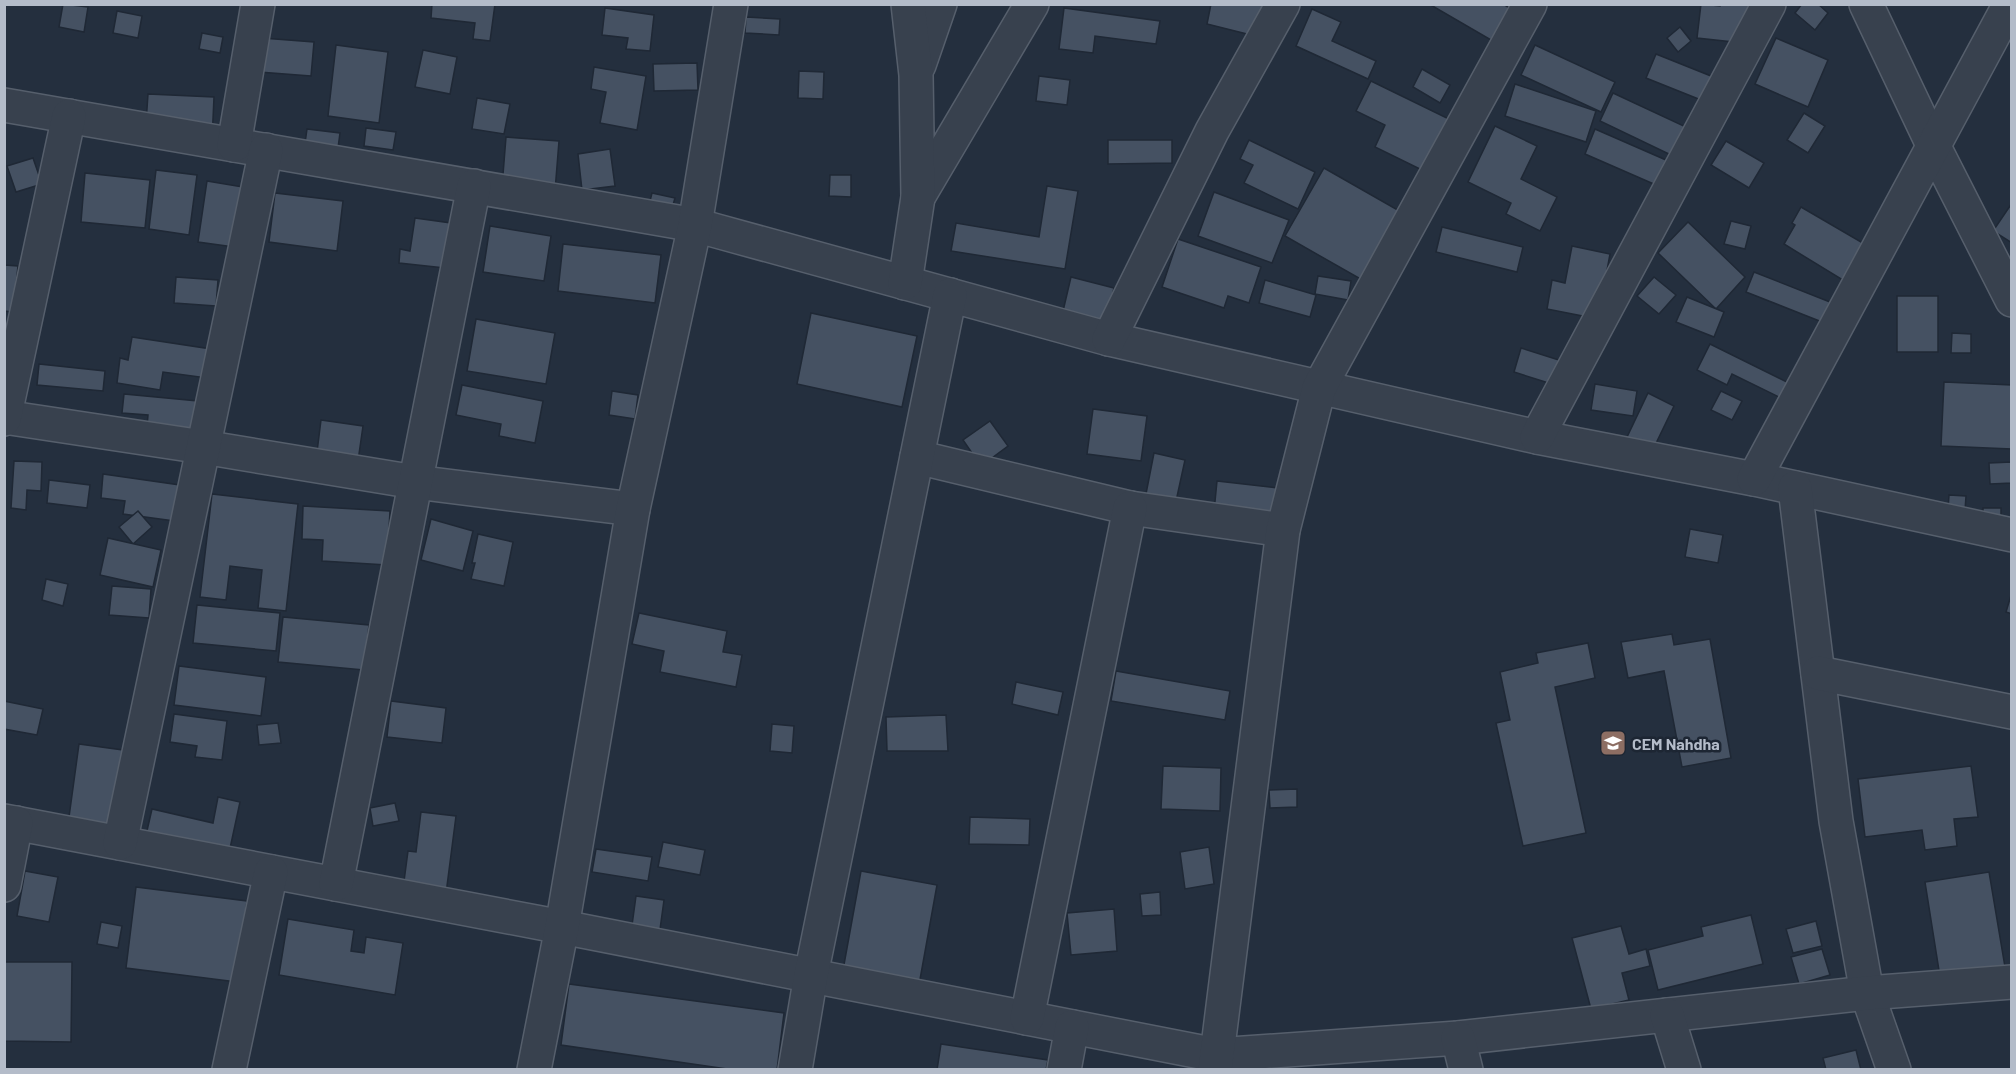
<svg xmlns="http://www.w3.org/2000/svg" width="2016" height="1074" viewBox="0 0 2016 1074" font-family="Barlow,sans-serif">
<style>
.building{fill:#455162;stroke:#1f2835;stroke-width:1.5}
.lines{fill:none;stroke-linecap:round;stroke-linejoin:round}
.street-casing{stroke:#565f6c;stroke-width:36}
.street{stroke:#38414e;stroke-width:33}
.labels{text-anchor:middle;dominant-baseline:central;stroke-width:5;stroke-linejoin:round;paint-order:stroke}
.poi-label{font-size:16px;font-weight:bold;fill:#b4bcc9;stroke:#1d2633;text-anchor:start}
</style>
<rect width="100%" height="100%" fill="#242f3e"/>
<g class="building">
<path d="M63 4 88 7 84 32 59 27Z"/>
<path d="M432 4H495L490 41 473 39 475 23 431 18Z"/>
<path d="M1211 4H1267L1259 37 1207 24Z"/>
<path d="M1429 4H1503L1509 8 1491 40Z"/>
<path d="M1701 4 1720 6V4H1756L1752 44 1697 38Z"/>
<path d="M1802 4H1818L1828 13 1815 30 1795 13Z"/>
<path d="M605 8 654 15 650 51 626 49 628 38 602 35Z"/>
<path d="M1064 8 1160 21 1156 44 1095 36 1093 53 1059 49Z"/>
<path d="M1312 9 1341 22 1332 41 1376 61 1368 79 1296 46Z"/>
<path d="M117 11 142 16 138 38 113 33Z"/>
<path d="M746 17 780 19 779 35 745 33Z"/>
<path d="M1680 27 1691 41 1678 52 1667 38Z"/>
<path d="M202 33 223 37 220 53 199 49Z"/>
<path d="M262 38 314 42 311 76 259 72Z"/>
<path d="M1776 38 1828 60 1808 107 1755 84Z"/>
<path d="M336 45 388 52 379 123 328 116Z"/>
<path d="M1535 45 1615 82 1601 112 1521 75Z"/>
<path d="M423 50 457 57 450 94 415 87Z"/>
<path d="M1656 54 1716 78 1706 102 1646 78Z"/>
<path d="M697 63 698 90 654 91 653 64Z"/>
<path d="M594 67 646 76 637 130 600 123 606 92 591 89Z"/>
<path d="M1422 69 1450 85 1440 103 1413 87Z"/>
<path d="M799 71 824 72 823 99 798 98Z"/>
<path d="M1039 76 1070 80 1067 105 1036 101Z"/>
<path d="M1371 81 1451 120 1426 172 1375 147 1385 125 1356 111Z"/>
<path d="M1515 84 1596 111 1586 142 1505 116Z"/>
<path d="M1613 93 1686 127 1673 156 1600 121Z"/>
<path d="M148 94 214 97 212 141 145 138Z"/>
<path d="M477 98 510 104 504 134 472 129Z"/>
<path d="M1804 113 1825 126 1808 153 1787 140Z"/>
<path d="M1495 126 1537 146 1521 179 1557 197 1540 231 1506 214 1511 203 1468 182Z"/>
<path d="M366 128 396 132 393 150 364 146Z"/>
<path d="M307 129 340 133 335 170 302 165Z"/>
<path d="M1595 129 1666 160 1656 185 1585 154Z"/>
<path d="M506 137 559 141 555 191 502 187Z"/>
<path d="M1108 140H1172V163L1108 164Z"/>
<path d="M1249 140 1315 172 1298 209 1244 183 1253 165 1240 159Z"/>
<path d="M1726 141 1764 163 1749 188 1711 165Z"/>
<path d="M610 149 615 186 582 190 578 154Z"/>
<path d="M33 158 42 184 16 192 7 166Z"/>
<path d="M1324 168 1403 213 1364 281 1285 236Z"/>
<path d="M156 170 197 175 189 235 149 229Z"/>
<path d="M85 173 150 180 145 228 81 222Z"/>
<path d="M830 175H851V197L829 196Z"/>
<path d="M207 181 243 187 234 247 198 242Z"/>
<path d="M1047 186 1078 191 1065 269 951 251 956 223 1039 237Z"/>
<path d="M1214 192 1289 220 1272 263 1198 236Z"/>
<path d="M275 193 343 201 337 251 269 242Z"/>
<path d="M652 193 675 198 669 219 647 213Z"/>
<path d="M2012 203V243L1993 231Z"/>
<path d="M1801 207 1868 246 1846 282 1784 244 1795 225 1792 223Z"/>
<path d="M415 218 451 223 445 268 399 263 400 249 410 251Z"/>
<path d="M1731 221 1751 226 1745 249 1724 244Z"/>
<path d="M1688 222 1745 277 1716 309 1658 253Z"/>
<path d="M490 226 551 236 544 281 483 272Z"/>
<path d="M1442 227 1523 247 1517 272 1436 252Z"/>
<path d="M1178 239 1261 267 1249 303 1228 296 1224 308 1162 287Z"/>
<path d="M563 244 661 255 655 303 558 291Z"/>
<path d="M1572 246 1610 254 1598 319 1547 309 1552 280 1565 283Z"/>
<path d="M4 265 18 266 13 312 4 311Z"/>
<path d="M1754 272 1830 302 1822 322 1746 292Z"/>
<path d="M1318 276 1351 281 1348 300 1315 294Z"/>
<path d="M176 277 218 280 216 306 174 303Z"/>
<path d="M1071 277 1114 288 1100 351 1056 341Z"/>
<path d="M1654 277 1676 295 1659 314 1637 296Z"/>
<path d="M1265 280 1316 295 1310 317 1259 303Z"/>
<rect x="1897" y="296" width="41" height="56"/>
<path d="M1687 297 1724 312 1714 337 1676 322Z"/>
<path d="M811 313 917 336 902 407 797 384Z"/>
<path d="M476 319 555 333 546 384 467 371Z"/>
<path d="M1952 333 1971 334V353H1951Z"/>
<path d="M132 337 211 349 207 378 163 372 160 390 117 383 120 358 128 360Z"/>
<path d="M1710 344 1791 384 1783 399 1732 374 1727 385 1697 370Z"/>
<path d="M1521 348 1562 361 1555 385 1514 372Z"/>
<path d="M39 364 105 371 103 391 37 385Z"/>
<path d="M1944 382 2012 385V449L1941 446Z"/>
<path d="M1595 384 1637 391 1633 416 1591 410Z"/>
<path d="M462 385 543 401 535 443 499 436 501 424 456 415Z"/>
<path d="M612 391 638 395 635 419 609 415Z"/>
<path d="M1721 391 1742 401 1732 420 1711 410Z"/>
<path d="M1648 393 1674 406 1644 468 1618 456Z"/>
<path d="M124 394 198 401 193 456 145 451 148 415 122 413Z"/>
<path d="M1093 409 1147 416 1141 461 1087 454Z"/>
<path d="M321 420 363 426 355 482 314 476Z"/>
<path d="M990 421 1008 446 981 466 963 440Z"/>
<path d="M1154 453 1185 460 1173 515 1143 509Z"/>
<path d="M14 461 42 462 41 491 27 490 26 510 11 508Z"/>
<path d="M2012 462V483L1990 484 1989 463Z"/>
<path d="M103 474 187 486 182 522 123 514 125 501 101 498Z"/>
<path d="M49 480 90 485 87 508 47 503Z"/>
<path d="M1217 481 1278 488 1273 538 1212 532Z"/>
<path d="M212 494 298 504 286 611 258 608 262 570 230 566 226 600 200 597Z"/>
<path d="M1949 495 1966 496 1964 525 1947 524Z"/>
<path d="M303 506 390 511 387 565 322 561 323 540 302 539Z"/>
<rect x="1983" y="508" width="18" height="22"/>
<path d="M138 511 152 527 133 544 119 527Z"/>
<path d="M431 519 473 531 463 571 421 560Z"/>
<path d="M1690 529 1723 535 1718 563 1685 557Z"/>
<path d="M478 534 513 542 504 586 471 579 475 563H472Z"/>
<path d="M108 538 161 550 153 587 100 575Z"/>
<path d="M46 579 68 584 63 606 42 600Z"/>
<path d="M112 586 151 589 149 618 109 615Z"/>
<path d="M2012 592V614L2006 612Z"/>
<path d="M197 605 280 613 276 651 193 643Z"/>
<path d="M639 613 727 631 723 652 742 655 736 687 660 672 664 651 632 644Z"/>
<path d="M283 617 369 625 364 670 278 662Z"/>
<path d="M1672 634 1674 645 1710 639 1731 758 1682 767 1664 671 1628 678 1621 642Z"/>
<path d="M1588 643 1595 678 1555 687 1586 833 1523 846 1496 723 1510 720 1500 672 1538 663 1536 653Z"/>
<path d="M179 666 266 677 261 716 174 705Z"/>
<path d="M1116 671 1230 691 1225 720 1111 701Z"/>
<path d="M1016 682 1063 692 1058 715 1012 704Z"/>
<path d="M4 701 43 709 37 735 4 729Z"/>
<path d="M391 701 446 708 442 743 387 737Z"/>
<path d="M174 714 227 721 222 760 195 757 197 746 170 742Z"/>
<path d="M946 715 948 751H887L886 717Z"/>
<path d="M278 723 281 743 259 745 257 725Z"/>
<path d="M772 724 794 726 792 753 770 751Z"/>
<path d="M79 744 123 750 110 845 66 839Z"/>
<path d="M1163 766 1221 768 1220 811 1161 809Z"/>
<path d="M1971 766 1978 817 1954 819 1957 846 1925 850 1922 830 1865 837 1858 779Z"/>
<path d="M1297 789V807L1270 808 1269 790Z"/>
<path d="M218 797 240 802 226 867 143 848 152 809 213 823Z"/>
<path d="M395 803 399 821 373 826 370 808Z"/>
<path d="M421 812 456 816 444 909 401 904 408 851 416 852Z"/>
<path d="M970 817 1030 819 1029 845 969 844Z"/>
<path d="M663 842 705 850 700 875 658 867Z"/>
<path d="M1209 847 1214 884 1185 889 1180 852Z"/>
<path d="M596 849 652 857 648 881 592 872Z"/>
<path d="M25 871 58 877 49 922 17 916Z"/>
<path d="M861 871 937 885 919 985 843 970Z"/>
<path d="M1989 872 2006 973 1941 983 1925 882Z"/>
<path d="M136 887 247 901 237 982 126 968Z"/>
<path d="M1160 892 1161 915 1142 916 1140 894Z"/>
<path d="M636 896 664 900 658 944 630 940Z"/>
<path d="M1114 909 1117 951 1071 955 1067 913Z"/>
<path d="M1751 915 1763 964 1658 990 1648 950 1703 936 1701 927Z"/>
<path d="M288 919 354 930 351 951 364 953 366 937 403 943 395 995 279 975Z"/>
<path d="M1816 921 1822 946 1793 953 1786 929Z"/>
<path d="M101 922 122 926 118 948 97 944Z"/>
<path d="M1621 926 1629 954 1646 949 1650 966 1622 973 1629 1000 1591 1009 1572 938Z"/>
<path d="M1822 949 1830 975 1799 984 1791 957Z"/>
<path d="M4 962H72L71 1042 4 1041Z"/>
<path d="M569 984 784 1013 777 1070H734L561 1045Z"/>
<path d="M941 1044 1048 1060 1046 1070H937Z"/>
<path d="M1856 1050 1861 1070H1826L1823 1058Z"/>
</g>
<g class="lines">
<defs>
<g id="street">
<path d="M1866 4 1933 145 2012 300"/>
<path d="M919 65 940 4"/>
<path d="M4 105 695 225 1109 339 1537 437 1754 479 2012 535"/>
<path d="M234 145 258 4"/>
<path d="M918 197 1032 4"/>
<path d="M905 283 918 197 916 75 908 4"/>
<path d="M1109 339 1212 131 1283 4"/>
<path d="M4 417 203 447 415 482 633 509"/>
<path d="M4 419 69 116"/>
<path d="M1537 437 1769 4"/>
<path d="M917 457 1130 508 1283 530"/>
<path d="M1754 479 2010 4"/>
<path d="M1795 488 1836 821 1867 993 1894 1070"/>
<path d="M1818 673 2012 712"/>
<path d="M4 821 562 927 1216 1055 1458 1038 1867 993 2012 982"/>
<path d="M120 843 266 150"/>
<path d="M336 884 474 186"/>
<path d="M4 885 16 823"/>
<path d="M1667 1015 1684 1070"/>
<path d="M1027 1018 1130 508"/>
<path d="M1458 1038 1466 1070"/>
<path d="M229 1070 271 872"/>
<path d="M534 1070 562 927 633 509 695 225 731 4"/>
<path d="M795 1070 811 975 950 295"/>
<path d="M1064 1070 1072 1027"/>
<path d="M1215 1070 1283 530 1319 388 1530 4"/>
</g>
</defs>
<use href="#street" class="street-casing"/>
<use href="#street" class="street"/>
</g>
<defs>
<symbol id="school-square" viewBox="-11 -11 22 22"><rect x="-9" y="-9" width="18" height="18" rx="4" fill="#8d6e63" stroke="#1d2633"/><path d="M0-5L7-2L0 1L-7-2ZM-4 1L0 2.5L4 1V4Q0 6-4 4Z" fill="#fff"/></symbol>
</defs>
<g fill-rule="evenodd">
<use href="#school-square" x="1598" y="728" width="30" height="30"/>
</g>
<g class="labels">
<g class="poi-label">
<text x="1632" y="743">CEM Nahdha</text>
</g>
</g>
<rect width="2016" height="1074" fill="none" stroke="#b4bcc9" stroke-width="12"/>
</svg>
